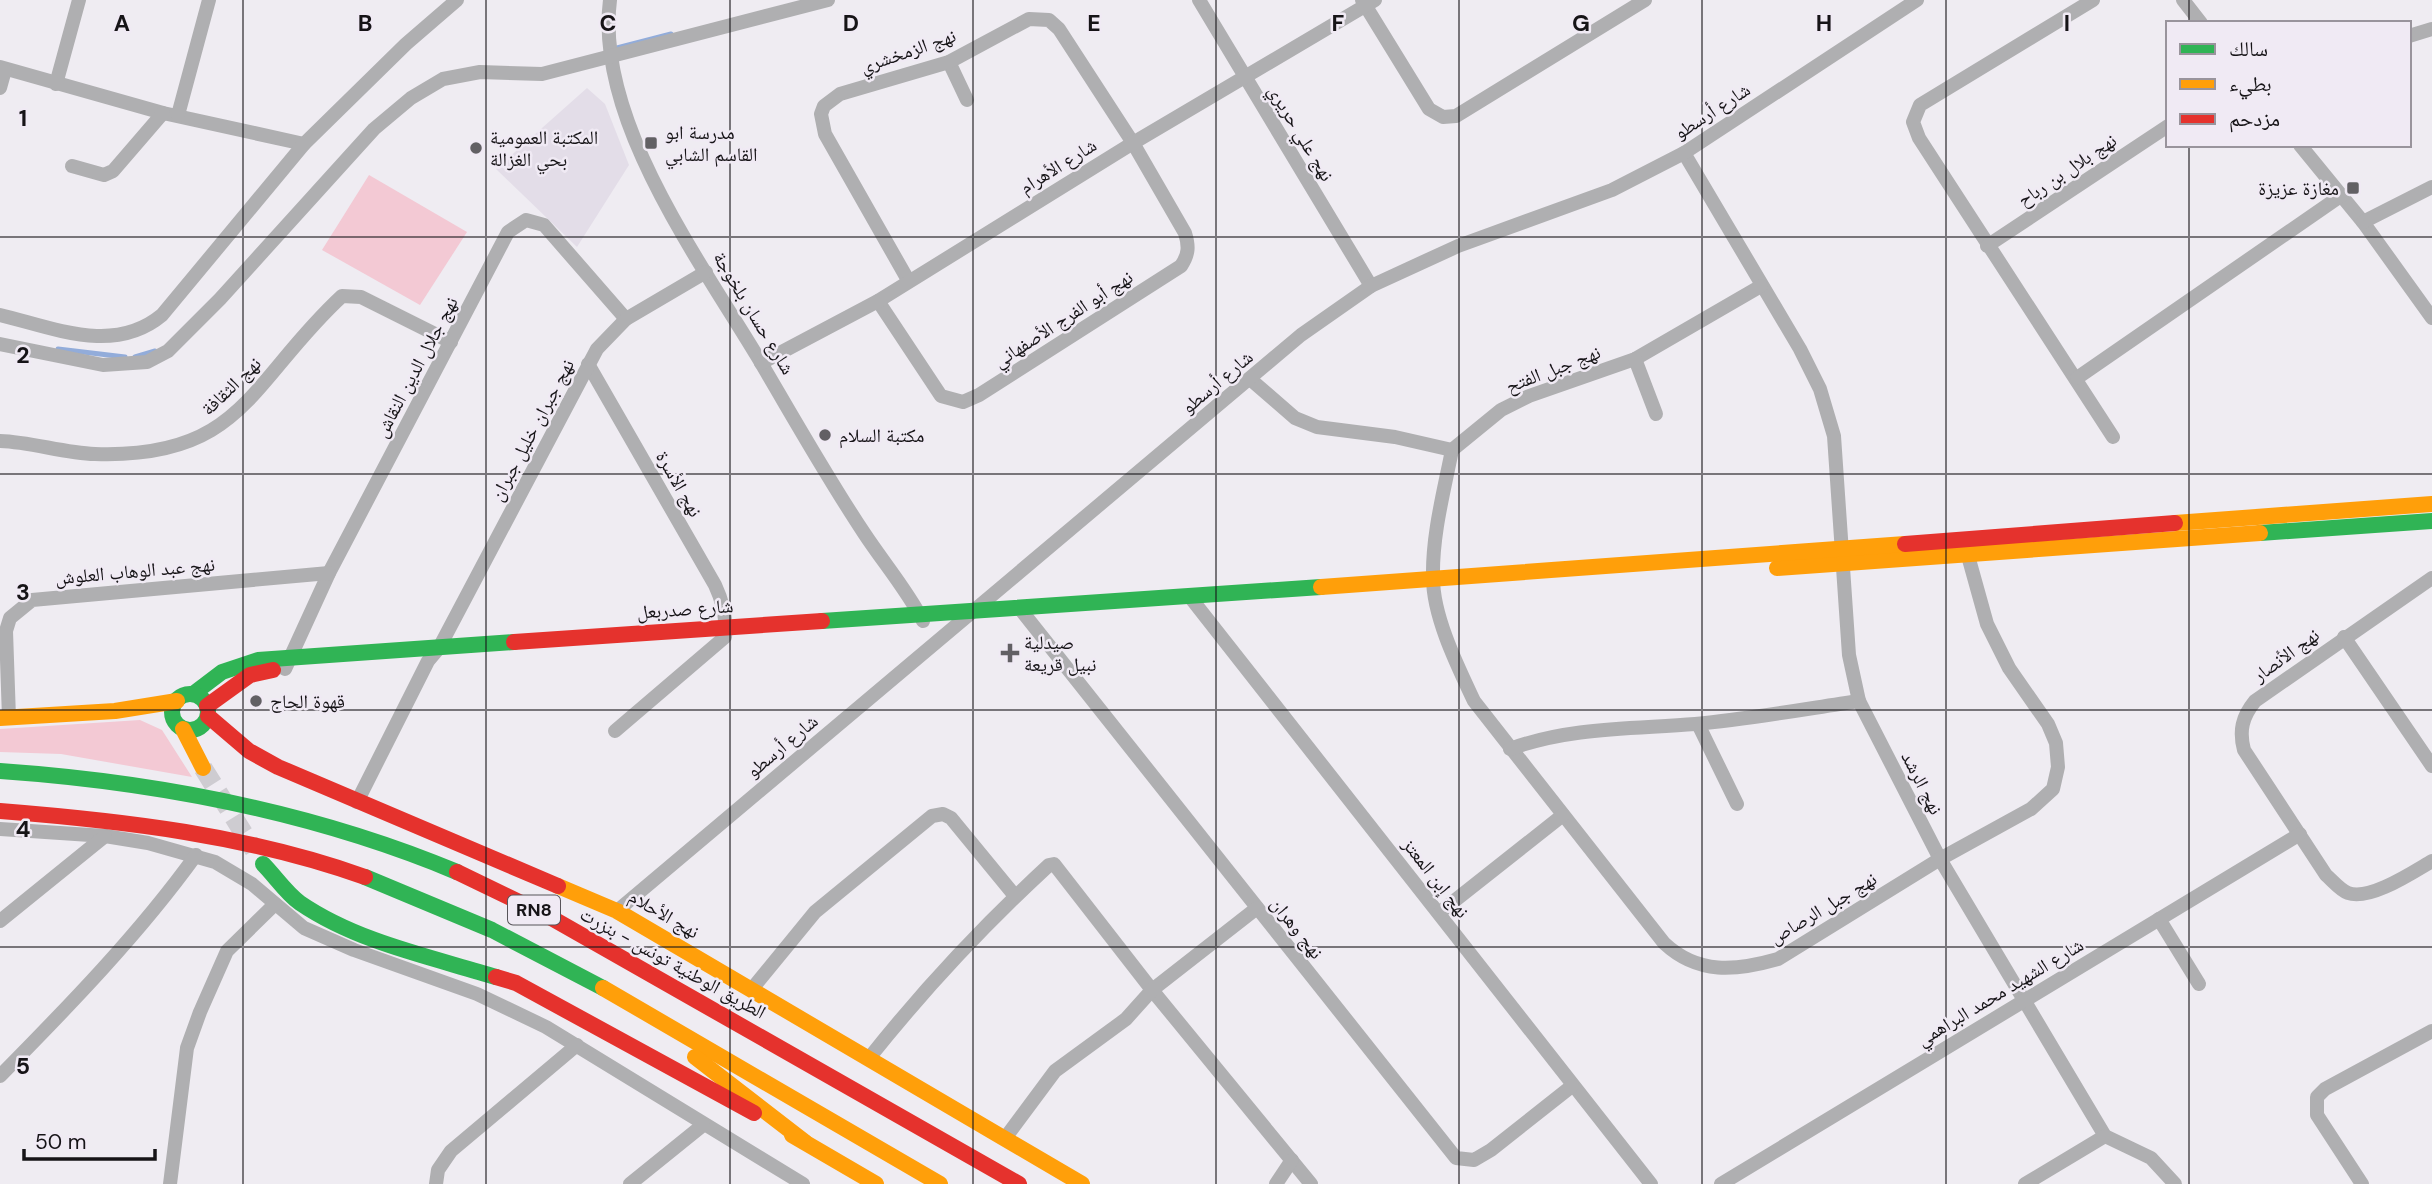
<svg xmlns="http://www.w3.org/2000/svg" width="2432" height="1184" viewBox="0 0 2432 1184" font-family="'DM Sans','Noto Naskh Arabic',sans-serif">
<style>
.built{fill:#e3dde8}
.green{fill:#f3c9d4}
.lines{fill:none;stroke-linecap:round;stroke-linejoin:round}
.stream{stroke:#92acda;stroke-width:5}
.secondary-tunnel{stroke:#ceccd1;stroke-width:19;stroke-dasharray:19 10;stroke-linecap:butt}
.street{stroke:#afafb1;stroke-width:14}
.fast{stroke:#30b455;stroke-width:16}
.slow{stroke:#ff9f0a;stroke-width:16}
.jam{stroke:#e5322d;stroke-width:16}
.grid{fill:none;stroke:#161417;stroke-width:2;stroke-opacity:0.55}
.poi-dot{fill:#626064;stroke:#f0eaf4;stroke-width:2.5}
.labels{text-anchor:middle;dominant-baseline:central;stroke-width:5;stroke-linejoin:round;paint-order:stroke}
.shield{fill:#f0eaf4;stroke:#575459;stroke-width:2}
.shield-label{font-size:18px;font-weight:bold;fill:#161417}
.street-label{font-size:19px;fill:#161417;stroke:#f0eaf4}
.poi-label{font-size:19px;fill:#161417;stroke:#f0eaf4;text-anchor:start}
.grid-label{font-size:23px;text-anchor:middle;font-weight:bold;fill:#161417;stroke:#f0eaf4;stroke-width:5;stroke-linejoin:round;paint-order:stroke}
</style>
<rect width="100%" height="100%" fill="#efecf2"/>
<path class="built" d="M587 88 605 104 629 165 577 247 496 169Z"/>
<g class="green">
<path d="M369 175 467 232 420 305 322 250Z"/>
<path d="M140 720 162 730 192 777 61 754 0 752V729Z"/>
</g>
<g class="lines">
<g class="stream">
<path d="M613 49 671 34"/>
<path d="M58 349 125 357"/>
<path d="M135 357 155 351"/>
</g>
<path class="secondary-tunnel" d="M203 768 254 850"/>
<g class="street">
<path d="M610 0C595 118 698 258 757 356 792 415 826 476 864 533 883 562 907 590 923 621"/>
<path d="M1199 0 1371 286"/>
<path d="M1362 0 1429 109 1443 117 1456 116 1645 0"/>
<path d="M2093 0 1920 105 1913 122 1919 138 2113 437"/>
<path d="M2183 0 2201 23"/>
<path d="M2409 36 2432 29"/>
<path d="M949 62 967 100"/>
<path d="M0 67 163 113 304 144"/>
<path d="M56 84 79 0"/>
<path d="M0 88 5 70"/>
<path d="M178 115 209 0"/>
<path d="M2300 145 2363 222 2432 318"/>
<path d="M1684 153 1800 349 1820 389 1834 436 1849 655 1859 701 1940 859 2105 1136 2151 1158 2175 1184"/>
<path d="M72 166 104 175 113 171 163 113"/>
<path d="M2363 222 2432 187"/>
<path d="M1987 246 2168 126"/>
<path d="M1761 286 1635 359 1529 396 1501 410 1452 450C1444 491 1432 535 1433 578 1433 617 1458 667 1474 701L1664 943C1698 975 1736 971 1778 959L1940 859 2031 809 2053 789 2058 767 2056 743 2048 724 2009 668 1987 624 1965 545"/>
<path d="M878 301 941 396 963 402 979 395 1181 266C1189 254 1189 246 1185 233L1133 143 1059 29 1049 20 1029 19 949 62 840 94 824 106 821 114 825 134 908 280"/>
<path d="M0 315C54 328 114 355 162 315L304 144 406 44 457 0"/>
<path d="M0 344 103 365 147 362 168 351 220 299 374 129 411 98 443 79 480 72 542 74 828 0"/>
<path d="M1635 359 1656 414"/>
<path d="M761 363 878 301 1133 143 1375 0"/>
<path d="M588 364 715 585C723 602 727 618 725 637L615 731"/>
<path d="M2077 378 2342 195"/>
<path d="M1250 379 1295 418 1317 427 1395 437 1452 450"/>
<path d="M0 441C32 442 63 453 95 454 243 459 250 381 342 296L361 297 451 342"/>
<path d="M2432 578 2255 701C2242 717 2239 731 2244 750L2326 875C2333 881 2340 890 2348 893 2370 901 2413 872 2432 861"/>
<path d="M1190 597 1651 1184"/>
<path d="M1021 610 1456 1158 1474 1160 1491 1150 1572 1086"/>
<path d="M2344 637 2432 766"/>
<path d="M285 669 329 573 508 232 526 220 544 225 626 319"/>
<path d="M9 718 6 631 10 618 32 600 329 573"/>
<path d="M1698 724 1737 804"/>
<path d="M1510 749C1569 727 1633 729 1695 724 1750 719 1805 709 1859 701"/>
<path d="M357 802 428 661 439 648 597 349 626 319 706 272"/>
<path d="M0 829 105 836 148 843 215 862 252 884 304 928 354 950 477 994 546 1027 803 1184"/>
<path d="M617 911 1301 335 1371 286 1458 246 1612 190 1684 153 1917 0"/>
<path d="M1439 913 1563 815"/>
<path d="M2159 919 2199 984"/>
<path d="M0 921 105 836"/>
<path d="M752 989 815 912 932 816 943 814 951 818 1015 896"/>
<path d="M870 1057C925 988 984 925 1049 865L1054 864 1152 990 1311 1184"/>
<path d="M0 1076C69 1006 139 934 196 855"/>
<path d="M1006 1137 1055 1071 1126 1019 1152 990 1257 908"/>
<path d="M170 1184 187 1048 200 1012 227 951 275 904"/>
<path d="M436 1184 438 1170 451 1151 577 1045"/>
<path d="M630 1184 703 1125"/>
<path d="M1276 1184 1292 1160"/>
<path d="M1721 1184 2300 834"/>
<path d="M2025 1184 2105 1136"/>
<path d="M2362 1184 2317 1115V1097L2325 1089 2432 1031"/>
</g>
<g class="fast">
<path d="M2260 533 2432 521"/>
<path d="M822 621 1321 587"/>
<path d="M193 694 222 672 258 660 514 642"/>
<circle cx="190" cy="712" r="18"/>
<path d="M0 771C157 782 311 811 457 872"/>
<path d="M263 864C275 876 286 893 300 903 357 942 431 957 496 977"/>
<path d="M365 877 492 930 603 988"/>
</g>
<g class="slow">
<path d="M2175 523 2432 504"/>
<path d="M1777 568 2260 533"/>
<path d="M1321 587 1905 544"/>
<path d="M0 718 115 711 177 701"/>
<path d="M183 729 203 768"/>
<path d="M558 886 617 911 1082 1184"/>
<path d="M603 988 940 1184"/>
<path d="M695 1057 805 1142"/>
<path d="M792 1135 876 1184"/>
</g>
<g class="jam">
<path d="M1905 544 2175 523"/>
<path d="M514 642 822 621"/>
<path d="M207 706 250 675 273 670"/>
<path d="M208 716 249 751 278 767 558 886"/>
<path d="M0 811C125 821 247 835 365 877"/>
<path d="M457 872 548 916 1019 1184"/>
<path d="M496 977 516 983 754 1113"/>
</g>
</g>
<path class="grid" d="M243 0V1184M486 0V1184M730 0V1184M973 0V1184M1216 0V1184M1459 0V1184M1702 0V1184M1946 0V1184M2189 0V23M2189 145V1184M0 237H2432M0 474H2432M0 710H2432M0 947H2432"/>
<g class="poi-dot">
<rect x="644" y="136" width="14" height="14" rx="3.5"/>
<circle cx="476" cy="148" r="7"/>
<rect x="2346" y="181" width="14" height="14" rx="3.5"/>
<circle cx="825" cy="435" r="7"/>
<path d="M1006.5 642.5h7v7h7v7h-7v7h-7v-7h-7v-7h7z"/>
<circle cx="256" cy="701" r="7"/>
</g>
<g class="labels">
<rect class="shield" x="508" y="895.5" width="52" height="29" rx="5"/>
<g class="shield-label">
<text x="534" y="910">RN8</text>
</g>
<g class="street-label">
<text transform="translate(908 51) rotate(-19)">نهج الزمخشري</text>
<text transform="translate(1712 111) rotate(-33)">شارع أرسطو</text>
<text transform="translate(1301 133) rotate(59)">نهج علي حريري</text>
<text transform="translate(1058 166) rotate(-32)">شارع الأهرام</text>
<text transform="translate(2067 170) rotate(-34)">نهج بلال بن رباح</text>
<text transform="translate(754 313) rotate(59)">شارع حسان بلخوجة</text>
<text transform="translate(1063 319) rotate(-33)">نهج أبو الفرج الأصفهاني</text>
<text transform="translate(416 367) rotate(-62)">نهج جلال الدين النقاش</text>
<text transform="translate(1553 369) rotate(-21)">نهج جبل الفتح</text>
<text transform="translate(1217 382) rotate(-40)">شارع أرسطو</text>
<text transform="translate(231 386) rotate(-44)">نهج الثقافة</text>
<text transform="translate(532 430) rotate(-62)">نهج جبران خليل جبران</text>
<text transform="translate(679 484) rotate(60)">نهج الأسرة</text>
<text transform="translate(135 571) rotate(-5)">نهج عبد الوهاب العلوش</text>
<text transform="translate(685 609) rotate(-4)">شارع صدربعل</text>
<text transform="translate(2286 655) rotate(-36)">نهج الأنصار</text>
<text transform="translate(782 746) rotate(-40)">شارع أرسطو</text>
<text transform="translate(1922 783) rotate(63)">نهج الرشد</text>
<text transform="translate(1436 878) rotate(52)">نهج إبن المعتز</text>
<text transform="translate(1823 908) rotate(-31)">نهج جبل الرصاص</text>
<text transform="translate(664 914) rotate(30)">نهج الأحلام</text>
<text transform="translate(1297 928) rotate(52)">نهج وهران</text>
<text transform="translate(673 963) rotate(29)">الطريق الوطنية تونس - بنزرت</text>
<text transform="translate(2000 992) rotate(-31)">شارع الشهيد محمد البراهمي</text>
</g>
<g class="poi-label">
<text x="665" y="132">مدرسة ابو<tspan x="665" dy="22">القاسم الشابي</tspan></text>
<text x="490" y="137">المكتبة العمومية<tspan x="490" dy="22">بحي الغزالة</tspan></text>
<text x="2339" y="188" text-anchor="end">مغازة عزيزة</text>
<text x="839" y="435">مكتبة السلام</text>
<text x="1024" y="642">صيدلية<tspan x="1024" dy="22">نبيل قريعة</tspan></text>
<text x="270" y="701">قهوة الحاج</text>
</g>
</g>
<g class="grid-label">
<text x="122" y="31">A</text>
<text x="365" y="31">B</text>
<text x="608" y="31">C</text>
<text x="851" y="31">D</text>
<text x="1094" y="31">E</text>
<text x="1338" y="31">F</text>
<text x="1581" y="31">G</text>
<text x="1824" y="31">H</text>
<text x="2067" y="31">I</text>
<text x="23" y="126">1</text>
<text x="23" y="363">2</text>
<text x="23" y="600">3</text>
<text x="23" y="837">4</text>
<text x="23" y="1074">5</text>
</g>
<rect x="2166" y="21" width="245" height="126" fill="#f0eaf4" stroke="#99949c" stroke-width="2"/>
<rect x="2180" y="44" width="35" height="10" fill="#30b455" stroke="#99949c" stroke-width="2"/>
<text x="2229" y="56" font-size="21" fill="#161417">سالك</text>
<rect x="2180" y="79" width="35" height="10" fill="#ff9f0a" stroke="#99949c" stroke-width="2"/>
<text x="2229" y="91" font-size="21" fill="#161417">بطيء</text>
<rect x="2180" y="114" width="35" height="10" fill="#e5322d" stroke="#99949c" stroke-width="2"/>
<text x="2229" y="126" font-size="21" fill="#161417">مزدحم</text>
<path d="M24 1149v10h131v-10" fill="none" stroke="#161417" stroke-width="3.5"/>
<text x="35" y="1149" font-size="21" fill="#161417" stroke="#f0eaf4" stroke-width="5" paint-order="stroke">50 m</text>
</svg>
